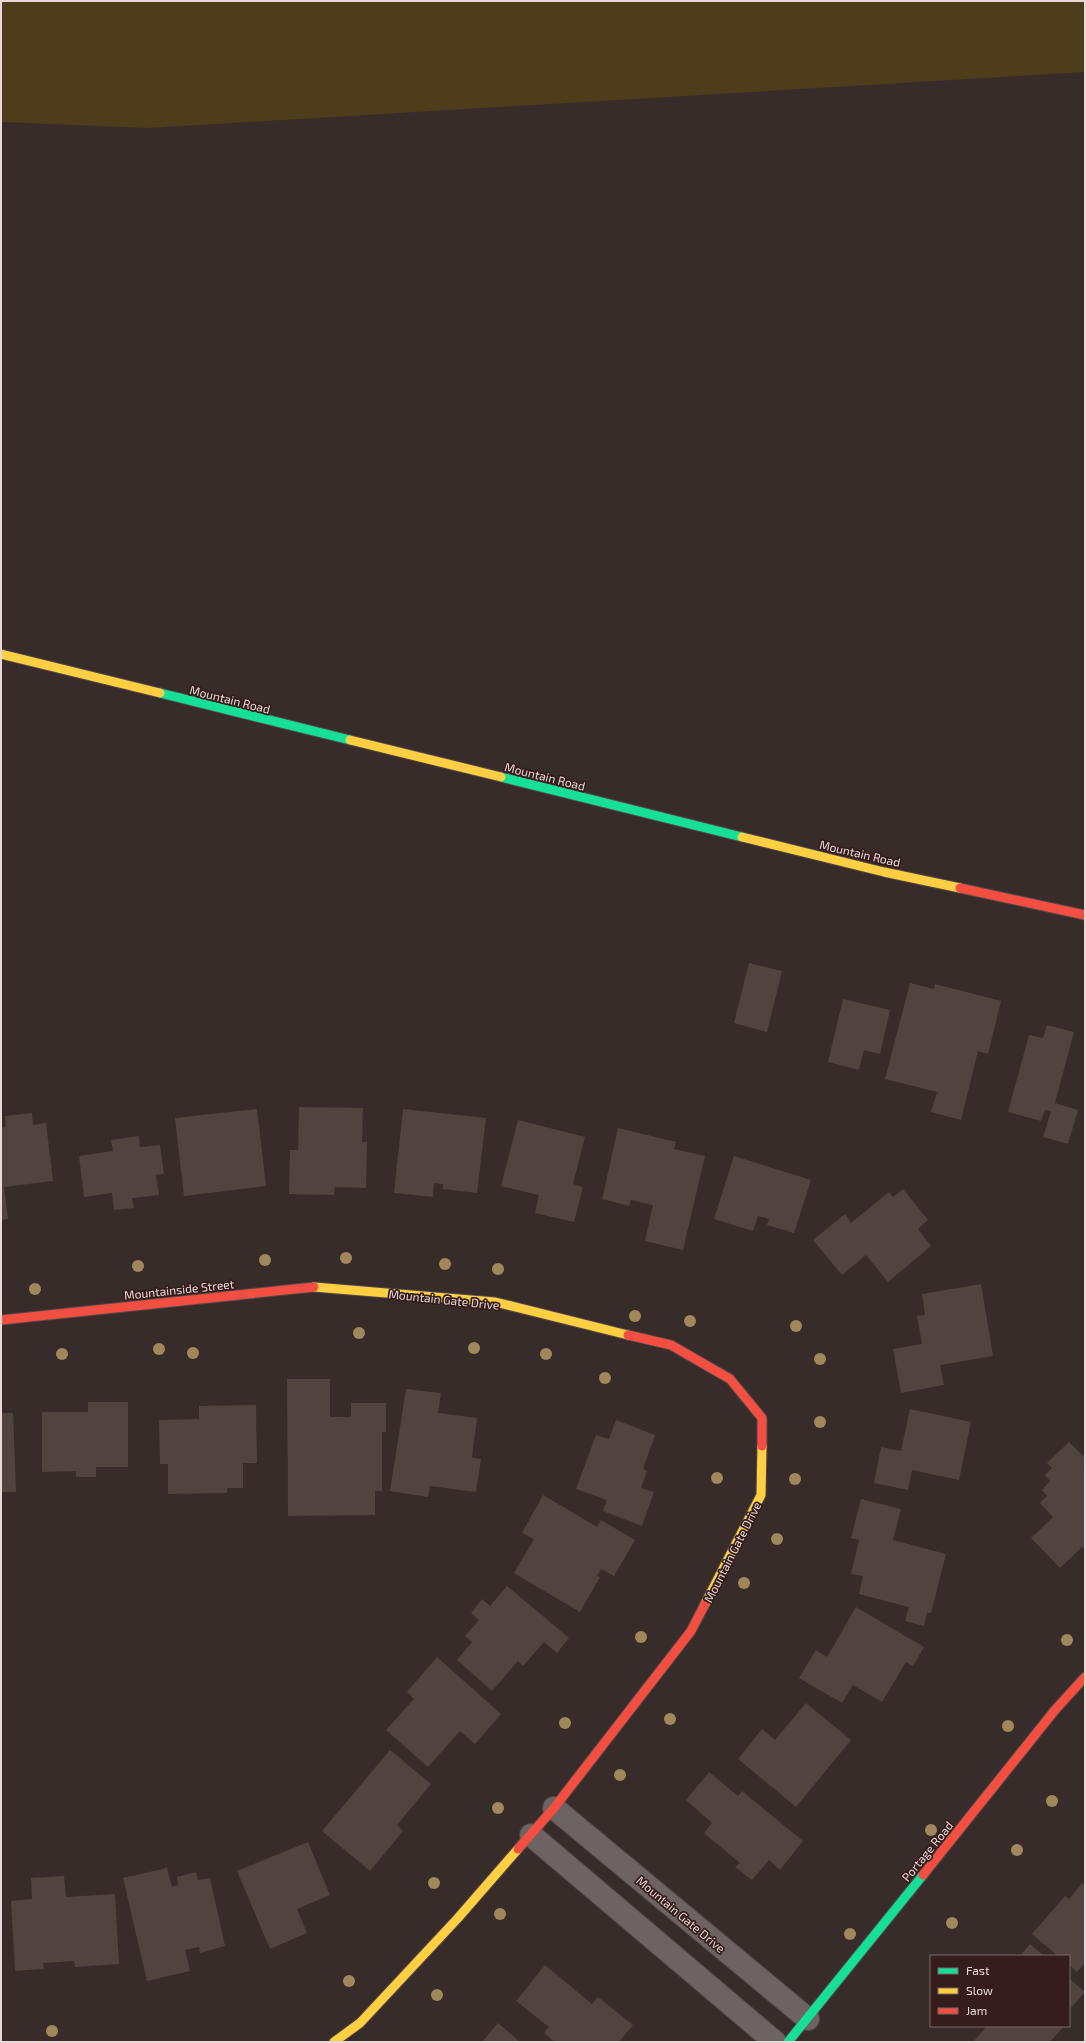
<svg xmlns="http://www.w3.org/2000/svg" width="1086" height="2043" viewBox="0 0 1086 2043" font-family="'Exo 2',sans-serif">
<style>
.green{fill:#4e3d1a}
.building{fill:#51433d}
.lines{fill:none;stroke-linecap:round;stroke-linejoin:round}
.street-casing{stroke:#534847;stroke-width:24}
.fast-casing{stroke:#534847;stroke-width:11}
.slow-casing{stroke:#534847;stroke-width:11}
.jam-casing{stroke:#534847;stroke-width:11}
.street{stroke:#6e6363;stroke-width:22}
.fast{stroke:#16e098;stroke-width:9}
.slow{stroke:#ffcf43;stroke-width:9}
.jam{stroke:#f24e42;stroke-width:9}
.tree{fill:#a0875c}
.labels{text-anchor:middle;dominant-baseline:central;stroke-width:3.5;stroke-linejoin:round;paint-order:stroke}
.street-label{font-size:12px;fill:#e9d8d7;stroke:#341d1b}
</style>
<rect width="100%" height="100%" fill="#382c2b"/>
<path class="green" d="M1 1H1085V72L148 128 1 122Z"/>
<g class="building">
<path d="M749 963 782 971 767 1032 734 1023Z"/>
<path d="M910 983 934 989 935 984 1001 1001 988 1054 978 1051 961 1120 931 1112 937 1092 885 1079Z"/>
<path d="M843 999 890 1010 880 1054 864 1050 859 1070 828 1062Z"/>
<path d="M1047 1025 1074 1032 1055 1103 1078 1110 1068 1144 1043 1137 1051 1111 1045 1110 1041 1121 1008 1112 1029 1035 1043 1038Z"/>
<path d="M299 1107 363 1108 362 1142H367L366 1188 335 1187 334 1195 289 1194 290 1150H298Z"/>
<path d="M257 1109 266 1186 184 1196 175 1118Z"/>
<path d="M403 1109 486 1118 477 1193 443 1189V1184L434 1183 433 1197 394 1193Z"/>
<path d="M32 1113 33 1125 46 1123 53 1181 4 1187 8 1219 1 1220V1128L6 1127 5 1116Z"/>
<path d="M518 1120 585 1137 573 1184 583 1187 574 1222 535 1213 539 1195 501 1186Z"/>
<path d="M618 1128 676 1142 674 1149 705 1156 683 1250 645 1241 653 1205 631 1200 629 1206 602 1199Z"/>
<path d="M139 1136 140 1147 160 1145 164 1174 156 1175 159 1195 132 1198 134 1208 114 1210 112 1193 84 1197 79 1156 113 1151 111 1140Z"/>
<path d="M734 1156 811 1180 794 1233 767 1225 769 1219 758 1216 753 1231 714 1219Z"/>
<path d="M903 1189 928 1220 918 1229 931 1246 888 1282 866 1255 842 1275 813 1240 845 1214 851 1223 889 1192 893 1197Z"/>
<path d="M981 1284 993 1356 940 1365 944 1385 901 1393 893 1349 922 1344 917 1316 925 1315 922 1294Z"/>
<path d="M287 1379H330V1417H351V1403H386V1432H382V1491H375V1515L288 1516Z"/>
<path d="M406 1389 441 1393 438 1413 477 1418 472 1458 481 1459 476 1492 430 1486 428 1497 390 1491Z"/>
<path d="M88 1402H128V1467H96V1477H76V1471L42 1472V1412H88Z"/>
<path d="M256 1405 257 1463H243V1488H227V1493L168 1494V1464H160L159 1420 199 1419V1406Z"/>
<path d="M910 1409 971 1422 959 1480 912 1470 908 1490 874 1483 881 1447 901 1451Z"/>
<path d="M1 1413H13L16 1492H1Z"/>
<path d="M616 1420 655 1435 643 1469 647 1471 641 1488 654 1492 642 1526 603 1511 607 1500 576 1489 596 1435 609 1439Z"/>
<path d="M1069 1442 1085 1458V1464L1083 1467 1085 1469V1549L1082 1547 1060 1568 1031 1538 1053 1517 1040 1503 1047 1496 1042 1490 1050 1481 1045 1475 1052 1468 1047 1463Z"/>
<path d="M543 1495 597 1527 601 1520 635 1540 614 1576 601 1569 597 1576 600 1577 580 1612 514 1573 534 1539 522 1533Z"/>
<path d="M861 1499 901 1509 893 1540 946 1554 931 1613 927 1612 924 1626 905 1621 909 1607 859 1594 863 1576 851 1574 859 1540 851 1538Z"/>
<path d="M507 1586 569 1638 557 1653 544 1642 523 1666 518 1661 492 1691 457 1660 472 1642 465 1636 479 1620 471 1613 482 1599 490 1606Z"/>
<path d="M856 1607 924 1647 913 1666 906 1662 882 1702 853 1685 842 1703 799 1678 816 1650 827 1657Z"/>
<path d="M437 1657 501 1714 475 1744 460 1731 428 1767 386 1730 414 1699 407 1692Z"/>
<path d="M806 1703 851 1740 796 1807 738 1759 762 1729 775 1740Z"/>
<path d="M390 1750 431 1784 397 1825 403 1831 370 1871 322 1831Z"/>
<path d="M709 1772 738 1796 742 1791 803 1841 780 1870 769 1860 752 1880 735 1867 740 1863 704 1833 712 1823 686 1800Z"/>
<path d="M308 1842 330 1895 297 1909 307 1933 270 1949 237 1871Z"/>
<path d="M167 1868 172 1887 178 1885 177 1877 196 1872 198 1880 210 1878 225 1946 200 1953 199 1947 185 1950 190 1971 147 1981 123 1878Z"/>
<path d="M64 1876 66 1897 115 1894 119 1964 75 1967 74 1961 43 1963 44 1969 15 1971 11 1901 32 1899 31 1878Z"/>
<path d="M1082 1883 1085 1886V1963L1077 1972 1069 1965V1956H1058L1032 1934 1065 1896 1069 1899Z"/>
<path d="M1030 1944 1044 1956H1020Z"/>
<path d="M545 1965 592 2004 598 1997 633 2025 619 2042H555L544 2033 549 2027 516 2001Z"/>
<path d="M1069 1978 1085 1992 1069 2010Z"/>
<path d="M498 2023 520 2042H482Z"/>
<path d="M987 2026H1064L1050 2042H973Z"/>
</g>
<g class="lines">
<defs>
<g id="street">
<path d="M554 1808 808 2019"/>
<path d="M531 1835 775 2042"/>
</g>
<g id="fast">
<path d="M160 693 350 740"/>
<path d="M501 777 742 837"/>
<path d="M788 2042 923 1875"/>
</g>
<g id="slow">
<path d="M1 654 160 693"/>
<path d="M350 740 501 777"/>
<path d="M742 837 884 872 960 888"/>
<path d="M314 1287 495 1302 628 1335"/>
<path d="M705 1604 761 1495 762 1446"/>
<path d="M334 2042 360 2023 458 1918 518 1849"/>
</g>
<g id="jam">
<path d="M960 888 1085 915"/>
<path d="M1 1320 314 1287"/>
<path d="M628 1335 671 1345 730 1379 762 1418V1446"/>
<path d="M518 1849 554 1808 691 1631 705 1604"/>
<path d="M923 1875 1055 1710 1085 1677"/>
</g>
</defs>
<use href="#street" class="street-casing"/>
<use href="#fast" class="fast-casing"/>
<use href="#slow" class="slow-casing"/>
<use href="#jam" class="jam-casing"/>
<use href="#street" class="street"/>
<use href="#fast" class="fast"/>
<use href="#slow" class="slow"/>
<use href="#jam" class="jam"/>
</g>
<g class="tree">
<circle cx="346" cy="1258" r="6"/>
<circle cx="265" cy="1260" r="6"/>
<circle cx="445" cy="1264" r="6"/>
<circle cx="138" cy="1266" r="6"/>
<circle cx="498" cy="1269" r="6"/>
<circle cx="35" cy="1289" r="6"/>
<circle cx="635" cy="1316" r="6"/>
<circle cx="690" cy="1321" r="6"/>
<circle cx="796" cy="1326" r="6"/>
<circle cx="359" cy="1333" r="6"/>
<circle cx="474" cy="1348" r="6"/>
<circle cx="159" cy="1349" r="6"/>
<circle cx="193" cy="1353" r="6"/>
<circle cx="62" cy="1354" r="6"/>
<circle cx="546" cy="1354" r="6"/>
<circle cx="820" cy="1359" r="6"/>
<circle cx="605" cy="1378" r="6"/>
<circle cx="820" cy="1422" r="6"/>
<circle cx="717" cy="1478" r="6"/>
<circle cx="795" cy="1479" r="6"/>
<circle cx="777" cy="1539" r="6"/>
<circle cx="744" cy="1583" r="6"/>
<circle cx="641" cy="1637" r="6"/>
<circle cx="1067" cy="1640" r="6"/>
<circle cx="670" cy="1719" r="6"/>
<circle cx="565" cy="1723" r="6"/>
<circle cx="1008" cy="1726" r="6"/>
<circle cx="620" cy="1775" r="6"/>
<circle cx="1052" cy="1801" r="6"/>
<circle cx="498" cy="1808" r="6"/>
<circle cx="931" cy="1830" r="6"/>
<circle cx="1017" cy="1850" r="6"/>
<circle cx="434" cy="1883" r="6"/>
<circle cx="500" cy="1914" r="6"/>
<circle cx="952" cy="1923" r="6"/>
<circle cx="850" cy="1934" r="6"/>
<circle cx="349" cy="1981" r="6"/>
<circle cx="437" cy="1995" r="6"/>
<circle cx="52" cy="2031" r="6"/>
</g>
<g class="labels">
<g class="street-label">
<text transform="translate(230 699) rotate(14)">Mountain Road</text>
<text transform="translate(545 776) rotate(14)">Mountain Road</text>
<text transform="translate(860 853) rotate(13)">Mountain Road</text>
<text transform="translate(179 1289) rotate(-6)">Mountainside Street</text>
<text transform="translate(444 1299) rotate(6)">Mountain Gate Drive</text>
<text transform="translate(732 1552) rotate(-63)">Mountain Gate Drive</text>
<text transform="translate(927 1851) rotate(-51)">Portage Road</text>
<text transform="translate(681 1914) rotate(40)">Mountain Gate Drive</text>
</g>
</g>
<rect width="1086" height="2043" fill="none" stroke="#e9d8d7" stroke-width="4"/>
<rect x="930" y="1955" width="140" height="72" fill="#341d1b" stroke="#7c6866"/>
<rect x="938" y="1968" width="20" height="6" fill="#16e098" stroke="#7c6866"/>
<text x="966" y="1975" font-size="12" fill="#e9d8d7">Fast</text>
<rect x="938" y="1988" width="20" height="6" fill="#ffcf43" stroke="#7c6866"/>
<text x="966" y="1995" font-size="12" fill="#e9d8d7">Slow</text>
<rect x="938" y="2008" width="20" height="6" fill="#f24e42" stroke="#7c6866"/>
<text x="966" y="2015" font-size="12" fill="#e9d8d7">Jam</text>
</svg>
